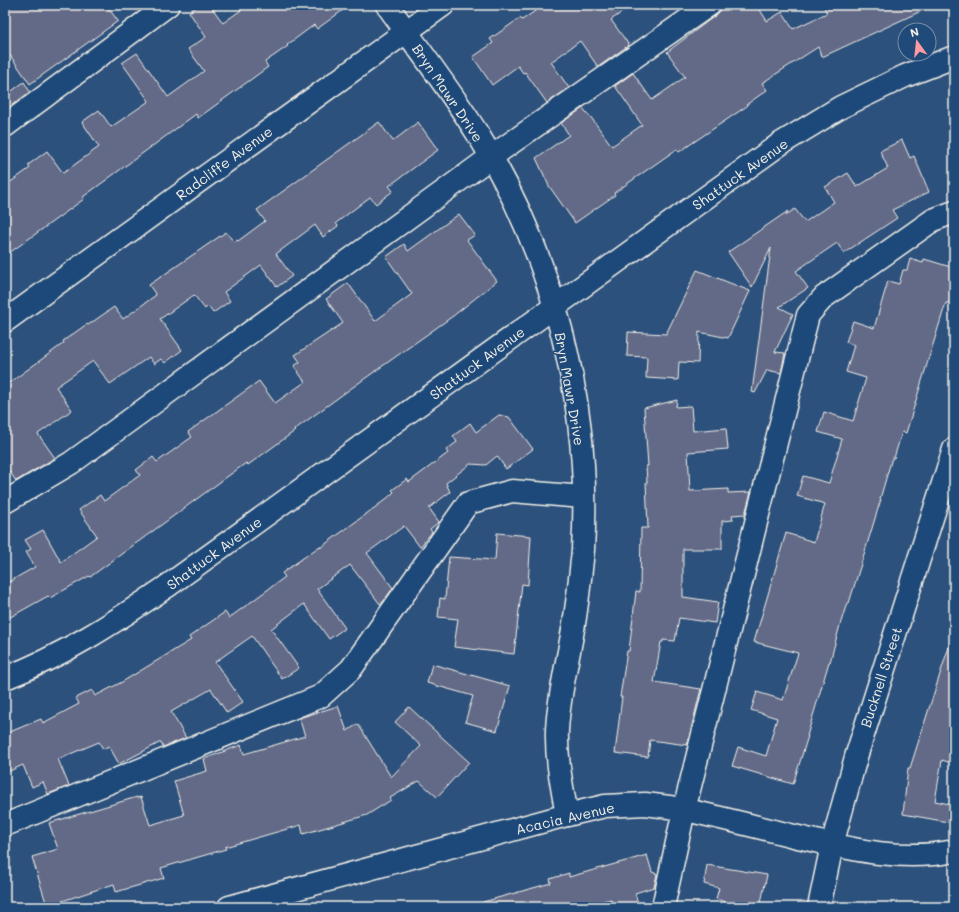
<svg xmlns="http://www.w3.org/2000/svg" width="959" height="912" viewBox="0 0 959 912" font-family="Mali,sans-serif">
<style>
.building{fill:#636b88;stroke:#f4f1e8}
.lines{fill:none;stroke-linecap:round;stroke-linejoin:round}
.minor-casing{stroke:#f4f1e8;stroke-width:25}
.minor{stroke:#1f4a7a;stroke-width:22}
.labels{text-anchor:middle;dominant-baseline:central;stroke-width:3;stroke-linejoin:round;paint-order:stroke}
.street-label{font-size:14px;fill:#f4f1e8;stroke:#1f4a7a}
</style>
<rect width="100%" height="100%" fill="#2d517d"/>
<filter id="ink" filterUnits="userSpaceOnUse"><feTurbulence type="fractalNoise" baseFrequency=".025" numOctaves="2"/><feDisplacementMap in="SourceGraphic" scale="8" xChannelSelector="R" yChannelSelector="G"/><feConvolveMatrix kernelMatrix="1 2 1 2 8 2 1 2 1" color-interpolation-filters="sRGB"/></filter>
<g filter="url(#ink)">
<g class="building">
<path d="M5 5H106L118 21 30 84 5 48Z"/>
<path d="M199 5H210L223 23 248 5H350L317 29 314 25 287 45 288 46 265 62 268 67 198 118 196 114 83 197 84 199 5 256V186L30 168 28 165 47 151 63 173 99 147 82 122 99 110 111 127 149 101 122 63 137 53 168 97 204 71 188 49 206 37 189 12Z"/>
<path d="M544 5H632L611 20 629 45 598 67 580 41 551 62 569 88 547 103 525 72 523 73 518 66 492 85 473 57 493 43 490 39 520 18 522 20Z"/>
<path d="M721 5H757L767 21 782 12 793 29 827 13 823 5H934L822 57 818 47 762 83 767 90 746 105 747 106 679 152 677 149 614 193 615 195 575 223 549 186 536 158 569 135 561 123 583 108 589 116H590L612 146 642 125 615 86 633 73 652 100 685 77 667 52 716 15 720 11Z"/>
<path d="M24 82 30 92 5 110V96Z"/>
<path d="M379 122 393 141 418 122 438 150 389 186 393 191 376 204 370 197 336 223 338 226 323 237 315 225 276 254 292 276 277 287 261 265 224 292 230 301 213 313 208 306 205 309 194 295 160 319 182 350 165 363 161 359 154 364 149 357 110 384 93 361 56 387 72 410 38 434 55 458 16 481 5 465V386L64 343 63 341 87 324 88 325 114 307 123 319 156 295 149 285 226 232 234 242 237 240 238 241 265 221 257 210Z"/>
<path d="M902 140 910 158 914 156 929 192 892 210 897 218 844 253 837 243 796 271 808 288 779 307 793 314 775 352 785 353 781 373 767 370 755 393 752 392 771 248 752 287 728 252 788 211 786 215 795 209 805 222 834 202 825 187 848 173 857 187 888 168 880 151Z"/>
<path d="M459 214 475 235 467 240 497 281 453 316 346 392 294 430 295 431 248 465 246 463 90 577 89 576 50 598 48 596 5 620V584L35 567 26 552 31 549 25 540 43 530 61 562 97 536 79 510 100 495 104 501 140 475 136 470 153 457 157 462 192 437 188 432 259 381 275 403 305 382 294 366 300 362 295 355 343 323 326 299 348 283 375 321 412 294 386 257 404 244 408 251Z"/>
<path d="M910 259 923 263 924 259 954 268V286L949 303H946L943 312 906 433 902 432 894 458H892L880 499H881L849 603H847L840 625 830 662H829L807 736H808L793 784 732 766 738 747 766 756 777 718 751 710 757 692 783 700 798 653 754 642 786 533 814 542 825 504 797 496 803 476 829 483 842 439 818 432 824 412 853 421 866 378 846 372 854 345 846 342 853 321 874 328 888 281 899 284 903 270H907Z"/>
<path d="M697 270 750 291 728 338 699 332 698 363 679 362 678 380 646 378 647 357 627 356 628 332 666 334Z"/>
<path d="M677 400 676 407 691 406 693 431 726 428 728 449 688 452 690 491 728 489V493L751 492 745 514 732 515 733 520 722 521V549H683V597L718 602 715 623 679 618 675 641 663 640V642H661L654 682 701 689 687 745 650 740 648 757 615 753 622 697H620L627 651H629L636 591 640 592 641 528H648L646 482H647L646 466H648L644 408Z"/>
<path d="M499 415 509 417 533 449 506 469 497 456 486 465 470 464 446 483 450 492 429 508 439 522 430 529 432 532 420 547 404 526 367 553 393 588 383 602 380 604 350 565 317 589 345 628 329 639 304 604 271 629 299 668 282 679 252 636 215 662 243 702 227 713 211 689 171 712 186 738 163 747 161 742 119 764 109 746 103 749 99 742 58 759 69 786 48 794 43 782 32 787 23 765 5 773V734L41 719 43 723 79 704 76 698 92 690 95 696 122 682 191 640 189 637 225 612 229 618 285 577 282 573 320 546V548L385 500 394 492 392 490 407 479 409 482 448 453 446 450 457 442 453 436 470 423 476 432Z"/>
<path d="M497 533 531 536 528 585 522 584 514 654 454 647 458 619 438 617 440 598 445 599 449 557 495 560Z"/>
<path d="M950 643 954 644V764L942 760 935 801 954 805V823L903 814 908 768H910Z"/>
<path d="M432 664 510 686 497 731 465 722 473 696 427 683Z"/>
<path d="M338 706 347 731 358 724 391 777 421 746 395 722 409 707 469 762 437 797 419 781 390 798 391 800 367 815 303 834 301 825 225 847 226 849 161 868 164 878 116 892 114 884 47 906 32 857 58 849 49 823 137 797V798L141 797 150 825 184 815 174 781 207 771 204 759 241 745 244 754 305 736 299 718Z"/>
<path d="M647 855 652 872 657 874 654 887 635 893 639 907H613L611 899 580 907H484L483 902 551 883 550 879 569 873V877Z"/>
<path d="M707 865 767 875 760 907H727L728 903 716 899 719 888 704 884Z"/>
</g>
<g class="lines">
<defs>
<g id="minor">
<path d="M387 5C418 48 451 91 479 136 554 258 592 407 583 550 581 570 579 590 576 610 571 650 559 689 557 730 556 759 562 787 567 815"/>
<path d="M5 126 168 5"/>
<path d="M5 321 443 5"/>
<path d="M5 502 71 463 491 157 709 5"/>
<path d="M5 678C63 656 115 622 166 587L780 144 841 107 905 76 954 57"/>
<path d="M5 825 321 696 351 669 468 503 512 491 583 497"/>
<path d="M229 907 567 815 605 806 645 804 677 808C718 817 758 827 798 837 850 849 900 862 954 851"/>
<path d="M663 907 684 810 808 315 824 297 933 220 954 212"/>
<path d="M819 907 832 845 856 757 954 449"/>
</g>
</defs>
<use href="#minor" class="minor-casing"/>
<use href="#minor" class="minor"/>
</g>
</g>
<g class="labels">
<g class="street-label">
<text transform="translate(448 93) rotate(56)">Bryn Mawr Drive</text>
<text transform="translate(224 163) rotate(-36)">Radcliffe Avenue</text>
<text transform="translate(740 174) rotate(-35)">Shattuck Avenue</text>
<text transform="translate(477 363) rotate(-36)">Shattuck Avenue</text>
<text transform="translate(570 389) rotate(80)">Bryn Mawr Drive</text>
<text transform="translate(214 553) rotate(-36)">Shattuck Avenue</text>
<text transform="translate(881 677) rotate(-72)">Bucknell Street</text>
<text transform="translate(565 818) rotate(-13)">Acacia Avenue</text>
</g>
</g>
<rect width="959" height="912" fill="none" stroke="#1f4a7a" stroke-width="20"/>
<rect x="10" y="10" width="939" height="892" fill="none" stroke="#f4f1e8" stroke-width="1.5" filter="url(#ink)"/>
<g transform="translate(917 42) rotate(345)"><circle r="19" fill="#1f4a7a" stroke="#748da6"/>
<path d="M0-3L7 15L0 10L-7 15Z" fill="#ff9aa2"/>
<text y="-6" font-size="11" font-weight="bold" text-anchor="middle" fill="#f4f1e8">N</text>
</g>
</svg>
